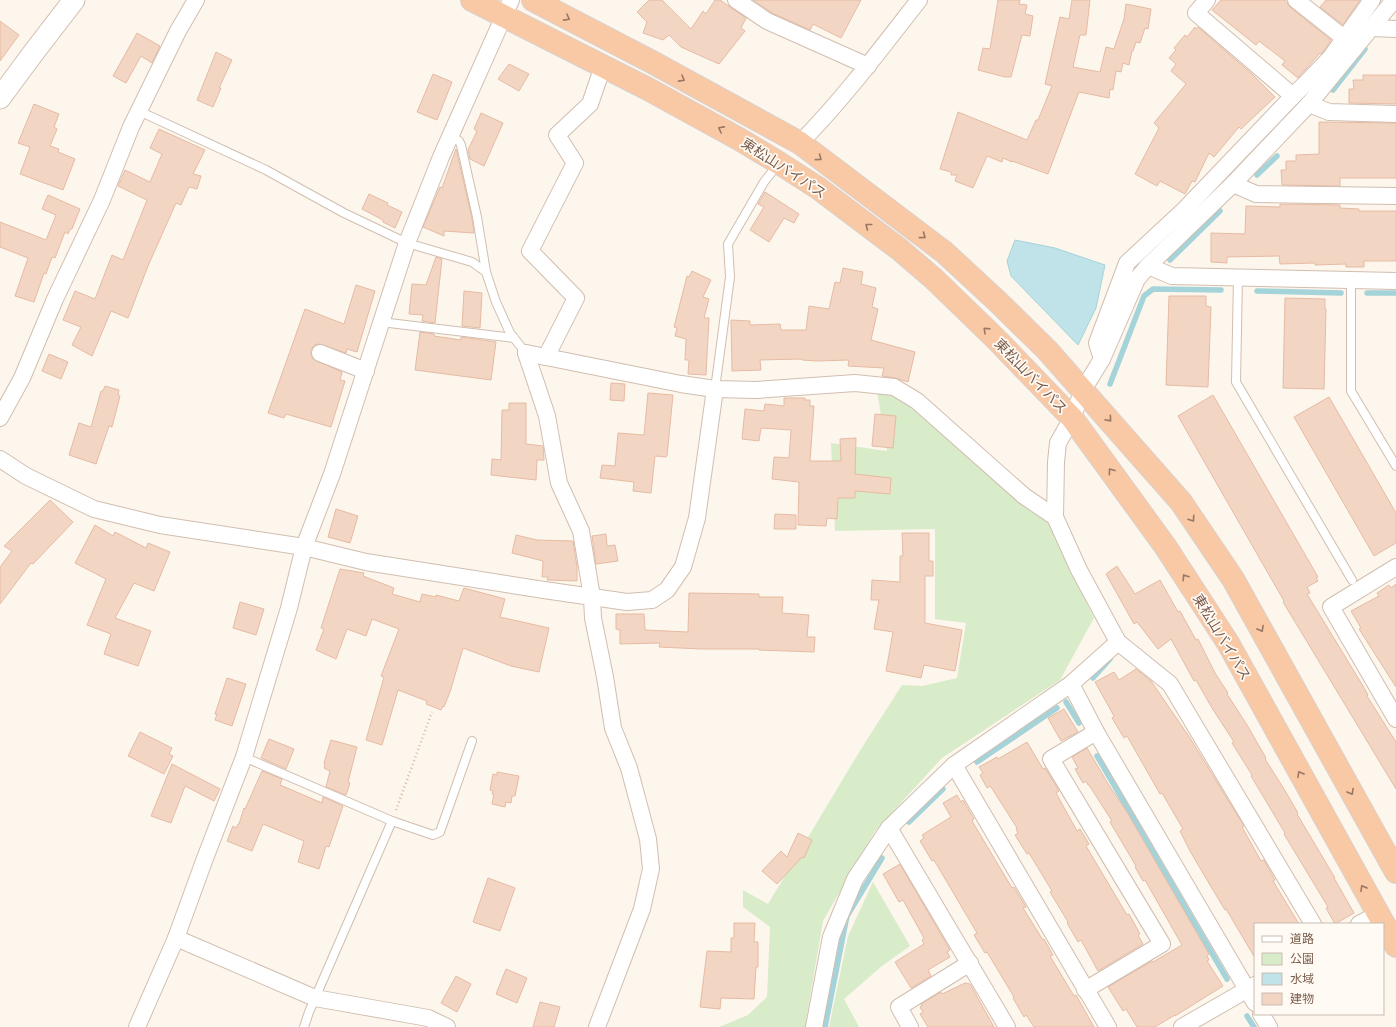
<svg xmlns="http://www.w3.org/2000/svg" width="1396" height="1027" viewBox="0 0 1396 1027" font-family="Arial,'Noto Sans JP',sans-serif">
<style>
.green{fill:#d8ecc9}
.water{fill:#bfe3e8;stroke:#a5d3da}
.lines{fill:none;stroke-linecap:round;stroke-linejoin:round}
.stream{stroke:#a5d3da;stroke-width:5.5}
.building{fill:#f3d5c3;stroke:#e6bba3}
.service-casing{stroke:#d1beb0;stroke-width:10}
.minor-casing{stroke:#d1beb0;stroke-width:18}
.tertiary-casing{stroke:#d1beb0;stroke-width:23}
.trunk-casing{stroke:#dad1cd;stroke-width:24}
.path{stroke:#d9b8a5;stroke-width:2.5;stroke-dasharray:1 3;stroke-linecap:butt}
.service{stroke:#fff;stroke-width:8}
.minor{stroke:#fff;stroke-width:16}
.tertiary{stroke:#fff;stroke-width:21}
.trunk{stroke:#f9c8a4;stroke-width:22}
.oneway{stroke:#9a7763}
.labels{text-anchor:middle;dominant-baseline:central;stroke-width:3.5;stroke-linejoin:round;paint-order:stroke}
.street-label{font-size:14px;fill:#7a5c4d;stroke:#fffaf3}
</style>
<rect width="100%" height="100%" fill="#fdf6ec"/>
<g class="green">
<path d="M877 391 892 392 1040 516 1053 524 1064 557 1094 618 1060 680 942 758 875 831 823 921 805 1027H719L748 1015 767 997 770 927 743 907V890L768 904 861 749 902 685 922 686 957 678 966 623 935 619V529L835 531 831 443 887 451Z"/>
<path d="M873 882 910 946 882 966 844 999 859 1027H829L848 936Z"/>
</g>
<path class="water" d="M1015 240 1055 248 1105 265 1096 308 1078 345 1011 276 1007 261Z"/>
<g class="lines">
<g class="stream">
<path d="M1333 90 1365 49"/>
<path d="M1257 175 1277 156"/>
<path d="M1170 260 1220 211"/>
<path d="M1257 291 1341 293"/>
<path d="M1367 293H1396"/>
<path d="M1110 384 1144 296 1153 289 1221 290"/>
<path d="M1093 678 1110 659"/>
<path d="M1066 702 1079 723"/>
<path d="M1097 756 1227 979"/>
<path d="M977 762 1057 708"/>
<path d="M909 822 943 789"/>
<path d="M1247 1016 1254 1027"/>
<path d="M825 1027 847 916 882 858"/>
</g>
</g>
<g class="building">
<path d="M649 0H662L691 29 703 11 706 14 715 0H720L746 18 741 28 745 31 719 64 681 47 669 35 663 40 643 33 647 22 637 12Z"/>
<path d="M753 0H861L841 38 813 24 810 30 772 13Z"/>
<path d="M998 0H1020L1019 4 1027 5 1025 14 1033 16 1030 36 1022 35 1011 77H1005L978 70 983 48 990 49Z"/>
<path d="M1072 0H1090L1086 35H1080L1073 67 1100 72 1106 47 1114 49 1124 19 1126 4 1151 9 1148 29 1145 28 1140 43 1136 42 1133 51H1132L1129 65 1123 63 1121 72 1116 71 1113 90 1110 89 1109 98 1079 92 1048 174 1012 161V162L1003 158 1002 162 987 156 973 188 955 181 957 175H951V172L940 169 958 112 1027 140 1036 120H1038L1052 86 1045 84 1060 17 1069 19Z"/>
<path d="M1221 0H1285L1290 7 1331 40 1324 51 1321 54 1320 53 1298 78 1282 65 1285 61 1259 41 1256 45 1212 10Z"/>
<path d="M1326 0H1360L1343 25 1320 7Z"/>
<path d="M0 21 19 35 0 61Z"/>
<path d="M1195 27 1196 29 1198 27 1253 75 1275 97 1241 129 1239 127 1214 157 1209 153 1195 182 1192 181 1185 194 1160 181 1157 186 1135 174 1159 128 1154 123 1186 84 1171 71 1176 64 1169 58 1176 50 1174 48 1185 35 1187 37Z"/>
<path d="M137 33 160 46 152 63 141 56 126 83 113 76Z"/>
<path d="M216 52 232 60 219 88H221L213 107 197 100Z"/>
<path d="M509 64 529 74 519 91 498 79Z"/>
<path d="M433 74 452 82 437 120 417 112Z"/>
<path d="M1363 75H1396V104L1349 103V89H1354L1353 80H1363Z"/>
<path d="M34 104 59 114 54 127 57 129 50 146 59 149 58 152 75 159 63 190 20 174 30 147 18 143Z"/>
<path d="M481 113 503 123 484 166 470 159 468 150 477 131 474 129Z"/>
<path d="M1319 122 1396 123V178H1340V186L1282 185 1281 170H1286V161H1296V155L1319 154Z"/>
<path d="M159 129 205 150 193 174 201 176 197 189 189 187 181 205 176 203 148 266 128 318 111 311 92 356 72 345 81 327 63 320 75 291 95 299 112 255 123 260 147 200 118 186 125 170 150 182 162 154 150 148Z"/>
<path d="M456 149 472 218 474 233 444 231V236L423 227 440 187 442 188Z"/>
<path d="M765 192 799 214 794 223 784 218 769 242 750 230 764 207 758 204Z"/>
<path d="M369 194 388 203 387 205 402 212 395 228 383 222V220L362 209Z"/>
<path d="M48 195 80 209 72 229H70L68 234 65 232 55 258 52 257 46 274 44 273 34 302 15 296 28 258 0 247V222L46 240 56 215 42 209Z"/>
<path d="M1280 204 1340 205V208L1359 209V211H1396V261H1364V267H1346V264L1315 265V263L1280 264 1279 256 1227 257V263L1211 262V233L1245 234 1246 206 1280 207Z"/>
<path d="M436 257 442 259 435 323 422 321 423 315 409 314 412 284 426 285Z"/>
<path d="M843 268 863 272 861 284 876 288 872 307 878 309 871 340 915 352 908 382 895 378 882 376 884 368 848 366 849 360 817 361 802 360V359L760 360 761 370 732 371 731 320 750 321V325L780 324 781 330H806L809 306 829 309 835 282 840 283Z"/>
<path d="M692 271 711 280 703 297 709 299 704 318H709L706 375 688 374 689 360H685L686 339 675 336 677 328 674 327 687 276 689 277Z"/>
<path d="M356 285 375 291 357 352 347 349 346 353 319 344 314 345 311 350V355L313 359 342 372 340 380 345 381 331 427 286 414 284 418 268 413 305 309 344 324Z"/>
<path d="M464 291 482 293 480 328 462 326Z"/>
<path d="M1169 296H1206V306L1211 307 1208 387 1166 385Z"/>
<path d="M1285 298 1325 299V309H1326L1324 389 1283 388Z"/>
<path d="M420 332 434 334V336L461 340V337L496 342 491 380 415 370Z"/>
<path d="M49 354 68 362 61 379 42 371Z"/>
<path d="M611 383 625 384 624 401 610 400Z"/>
<path d="M105 386 119 390 118 395 120 396 112 427 109 426 96 464 69 455 79 423 91 427 101 391H103Z"/>
<path d="M648 393 673 395 667 456 666 457 655 456 651 493 633 491 634 482 600 478 602 465 615 466 618 433 644 435Z"/>
<path d="M1213 395 1318 577 1316 578 1318 581 1307 587 1310 593 1307 594 1363 686 1368 695 1367 696 1396 742V789L1283 602 1284 601 1178 416Z"/>
<path d="M1329 397 1396 513V543L1374 556 1294 417Z"/>
<path d="M784 398H805V400H810V406H814L810 461H841L840 439 856 438 855 474 891 478 890 494 855 491V498H838L837 519 827 518 826 526 798 525 799 482 772 479 774 457 789 458 791 430 761 428 759 441 742 439 745 409 764 411 765 404 784 406Z"/>
<path d="M509 403H526V444L543 446 544 460H537L536 480 491 475 492 459 501 460 502 410H509Z"/>
<path d="M875 414 896 416 893 448 872 446Z"/>
<path d="M50 500 73 522 33 564 31 563 0 604V567L12 551 4 546Z"/>
<path d="M336 509 358 516 350 543 328 537Z"/>
<path d="M775 514 796 515V529H774Z"/>
<path d="M95 525 113 536 115 532 146 548 148 543 170 552 154 591 134 583 115 618 151 631 138 666 104 654 111 634 87 625 106 579 75 563Z"/>
<path d="M902 533H929V561H933V576H925V623L962 630 955 671 924 665 921 678 886 671 893 632 874 629 879 600H871L872 580 900 582V556H903Z"/>
<path d="M606 534 607 546 615 545 618 561 596 564 592 536Z"/>
<path d="M516 535 537 540 573 541 577 567V581L547 580 548 577H542L543 561 512 553Z"/>
<path d="M1117 566 1135 594 1160 580 1178 612 1180 611 1196 640 1198 639 1215 673 1228 693 1227 694 1247 725 1266 758 1265 759 1284 789 1298 813 1297 814 1335 878H1334L1354 913 1335 924 1326 908 1328 907 1284 834 1285 833 1251 776 1252 775 1232 743 1234 742 1212 708 1196 680 1194 681 1171 639 1158 649 1137 622 1134 624 1106 574Z"/>
<path d="M340 569 364 573 363 576 394 588 392 594 420 602 422 594 436 597V595L459 601 464 588 505 599 500 617 549 628 539 672 511 666 463 648 450 692 444 707 443 706 441 710 426 704 427 701 398 690 382 745 366 740 384 677 381 676 399 629 372 619 366 636 347 629 336 659 316 650 324 629 321 628Z"/>
<path d="M1396 584V687L1359 629 1361 628 1351 611 1379 596 1377 593 1389 585 1391 588Z"/>
<path d="M689 593 759 594V597H783L782 613 809 615 807 637H815L814 652 759 650V649H701L659 647 660 643 620 644V630L616 629V614H644L645 630 688 632Z"/>
<path d="M240 602 264 609 256 635 233 628Z"/>
<path d="M1136 669 1151 681 1190 738 1244 826 1242 827 1261 861 1264 860 1275 880 1273 881 1299 924H1255V958L1226 909 1225 910 1210 885 1190 851 1180 831 1183 829 1162 793 1160 794 1127 736 1124 738 1112 718 1114 716 1095 682 1114 672 1119 680Z"/>
<path d="M227 678 246 684 232 726 215 720 217 714H215Z"/>
<path d="M1064 709 1078 732 1061 741 1048 718Z"/>
<path d="M140 732 172 748 169 754 173 756 164 774 128 756Z"/>
<path d="M269 739 294 749 286 769 261 758Z"/>
<path d="M331 740 357 747 348 782 350 783 346 795 326 787 330 771 324 768 325 764 324 763Z"/>
<path d="M1027 742 1043 769 1045 768 1059 791 1056 793 1077 831 1080 829 1089 844 1086 846 1127 915 1129 914 1140 934 1138 935 1143 944 1098 971 1081 940 1078 942 1067 923 1068 922 1050 892 1052 891 1029 853 1027 854 1015 835 1018 833 1016 829 1017 828 993 790 990 786 987 788 980 775 983 773 979 767 997 757 998 759Z"/>
<path d="M1087 748 1110 787 1127 812 1209 954 1207 956 1209 960 1207 961 1223 986 1175 1016V1015L1155 1027H1137L1126 1009 1123 1011 1108 987 1152 961 1153 962 1182 945 1145 880 1143 881 1135 867 1136 866 1110 822 1112 821 1089 785H1088L1086 781 1083 783 1075 769 1078 768 1072 757Z"/>
<path d="M172 764 220 789 214 801 185 786 171 823 151 816Z"/>
<path d="M262 771 282 779 280 785 322 803 323 797 343 806 329 847 326 846 319 869 298 862 304 841 263 824 252 851 227 841 233 826 236 828 238 824H239L244 808 245 809Z"/>
<path d="M497 772 519 776 515 796H512L511 803 506 802 505 807 492 804 494 794H492L493 791 490 790 493 774 497 775Z"/>
<path d="M957 795 961 802 963 800 974 819 972 821 1012 888 1014 887 1026 907 1023 908 1043 940 1044 939 1053 955 1050 956 1074 996 1076 995 1094 1027H1034L1026 1015 1024 1017 1013 998 1014 997 987 952 985 953 974 935 977 933 934 860 932 861 920 841 924 838 922 835 951 817 943 803Z"/>
<path d="M798 833 812 840 804 858 802 857 777 884 762 871 781 851 787 857Z"/>
<path d="M900 864 950 950 947 952 950 957 928 970 931 976 911 988 895 962 924 944 922 940 924 938 903 900 899 902 883 874Z"/>
<path d="M488 878 515 888 500 931 473 922Z"/>
<path d="M734 923H755L754 942H758V967H756L754 999 721 998 720 1009 700 1007 707 951 731 952V938H734Z"/>
<path d="M506 969 527 978 517 1003 496 994Z"/>
<path d="M456 976 471 984 457 1012 441 1003Z"/>
<path d="M965 983 970 984 994 1027H928L920 1014 923 1012 920 1007 922 1006 921 1004 941 992 942 994Z"/>
<path d="M540 1002 560 1007 554 1027H533Z"/>
</g>
<g class="lines">
<defs>
<g id="service">
<path d="M139 111 266 170 344 213 407 243 472 262 486 272"/>
<path d="M451 136 459 141 461 145 477 217 486 272 496 302 510 333 526 353"/>
<path d="M1238 277 1236 382 1352 580"/>
<path d="M1351 279V391L1396 466"/>
<path d="M381 322 514 338"/>
<path d="M715 389 730 277 728 244 764 182 779 163"/>
<path d="M244 757 392 821 433 835 440 832 472 741"/>
<path d="M304 1027 309 1012 392 821"/>
</g>
<g id="minor">
<path d="M736 0 767 21 868 66"/>
<path d="M1207 0 1196 13 1293 96"/>
<path d="M1296 0 1344 38"/>
<path d="M1371 28 1396 29"/>
<path d="M1309 104 1329 112 1396 114"/>
<path d="M800 143C844 98 880 50 919 0"/>
<path d="M1233 184 1256 194 1396 196"/>
<path d="M1148 266 1172 276 1396 281"/>
<path d="M320 353 366 371"/>
<path d="M526 353 547 416 559 483 581 531 592 597 593 618 605 677 613 728 629 768 648 839 651 869 642 909 597 1027"/>
<path d="M526 353 681 384 715 389 756 390 855 383 894 387 917 401 1024 496 1055 517"/>
<path d="M546 357 576 298 530 251 575 163 557 135 590 104 603 66"/>
<path d="M1102 359 1097 343 1127 263 1185 209 1293 96 1309 80 1331 57 1372 0"/>
<path d="M0 418 22 378 55 299 102 200 131 127 178 31 196 0"/>
<path d="M0 459 26 476 94 509 160 525 304 547 366 562 544 590 627 602 652 600 667 590 683 567 697 518 715 389"/>
<path d="M1396 567 1331 607 1396 719"/>
<path d="M1118 642 1079 570 1055 517 1056 462 1058 443 1072 418 1083 390 1102 359 1137 279 1148 266 1233 184 1309 104 1394 0"/>
<path d="M1071 684 1096 732 1255 1003"/>
<path d="M954 765 1108 1027"/>
<path d="M889 828 1007 1027"/>
<path d="M1359 924 1378 914"/>
<path d="M176 938 315 998 428 1018 447 1027"/>
<path d="M1085 990 1162 944 1051 759 1096 732"/>
<path d="M1261 1014 1269 1027"/>
<path d="M137 1027 176 938 204 861 244 757 289 608 304 547 332 474 407 243 441 157 511 0"/>
<path d="M814 1027 831 937 855 879 889 828 954 765 1071 684 1118 642 1170 684 1313 924"/>
<path d="M910 1027 899 1007 970 963"/>
<path d="M1182 1027 1255 985"/>
</g>
<path id="tertiary" d="M0 98 34 52 74 0"/>
<g id="trunk">
<path d="M472 0 648 89 739 139 779 163 818 188 899 249 934 279 997 340 1072 418 1165 546 1228 643 1396 946"/>
<path d="M533 0 652 62 800 143 944 252 997 301 1047 350 1181 502 1233 579 1396 872"/>
</g>
</defs>
<use href="#service" class="service-casing"/>
<use href="#minor" class="minor-casing"/>
<use href="#tertiary" class="tertiary-casing"/>
<use href="#trunk" class="trunk-casing"/>
<path class="path" d="M396 810 432 712"/>
<use href="#service" class="service"/>
<use href="#minor" class="minor"/>
<use href="#tertiary" class="tertiary"/>
<use href="#trunk" class="trunk"/>
</g>
<defs><path id="oneway-chevron" d="M-2-3.5L2.5 0L-2 3.5" fill="none" stroke-width="1.6" stroke-linecap="round" stroke-linejoin="round"/></defs>
<g class="oneway">
<use href="#oneway-chevron" transform="translate(567 18) rotate(28)"/>
<use href="#oneway-chevron" transform="translate(682 79) rotate(29)"/>
<use href="#oneway-chevron" transform="translate(721 129) rotate(-152)"/>
<use href="#oneway-chevron" transform="translate(819 158) rotate(37)"/>
<use href="#oneway-chevron" transform="translate(868 226) rotate(-142)"/>
<use href="#oneway-chevron" transform="translate(923 236) rotate(37)"/>
<use href="#oneway-chevron" transform="translate(986 330) rotate(-136)"/>
<use href="#oneway-chevron" transform="translate(1109 419) rotate(49)"/>
<use href="#oneway-chevron" transform="translate(1111 471) rotate(-126)"/>
<use href="#oneway-chevron" transform="translate(1192 519) rotate(56)"/>
<use href="#oneway-chevron" transform="translate(1185 577) rotate(-123)"/>
<use href="#oneway-chevron" transform="translate(1261 629) rotate(61)"/>
<use href="#oneway-chevron" transform="translate(1300 774) rotate(-119)"/>
<use href="#oneway-chevron" transform="translate(1351 792) rotate(61)"/>
<use href="#oneway-chevron" transform="translate(1363 888) rotate(-119)"/>
</g>
<g class="labels">
<g class="street-label">
<text transform="translate(784 168) rotate(33)">東松山バイパス</text>
<text transform="translate(1031 376) rotate(46)">東松山バイパス</text>
<text transform="translate(1222 637) rotate(59)">東松山バイパス</text>
</g>
</g>
<rect x="1254" y="923" width="130" height="92" fill="#fffaf3" stroke="#cabbb1"/>
<rect x="1262" y="936" width="20" height="6" fill="#ffffff" stroke="#cabbb1"/>
<text x="1290" y="943" font-size="12" fill="#7a5c4d">道路</text>
<rect x="1262" y="953" width="20" height="12" fill="#d8ecc9" stroke="#cabbb1"/>
<text x="1290" y="963" font-size="12" fill="#7a5c4d">公園</text>
<rect x="1262" y="973" width="20" height="12" fill="#bfe3e8" stroke="#cabbb1"/>
<text x="1290" y="983" font-size="12" fill="#7a5c4d">水域</text>
<rect x="1262" y="993" width="20" height="12" fill="#f3d5c3" stroke="#cabbb1"/>
<text x="1290" y="1003" font-size="12" fill="#7a5c4d">建物</text>
</svg>
